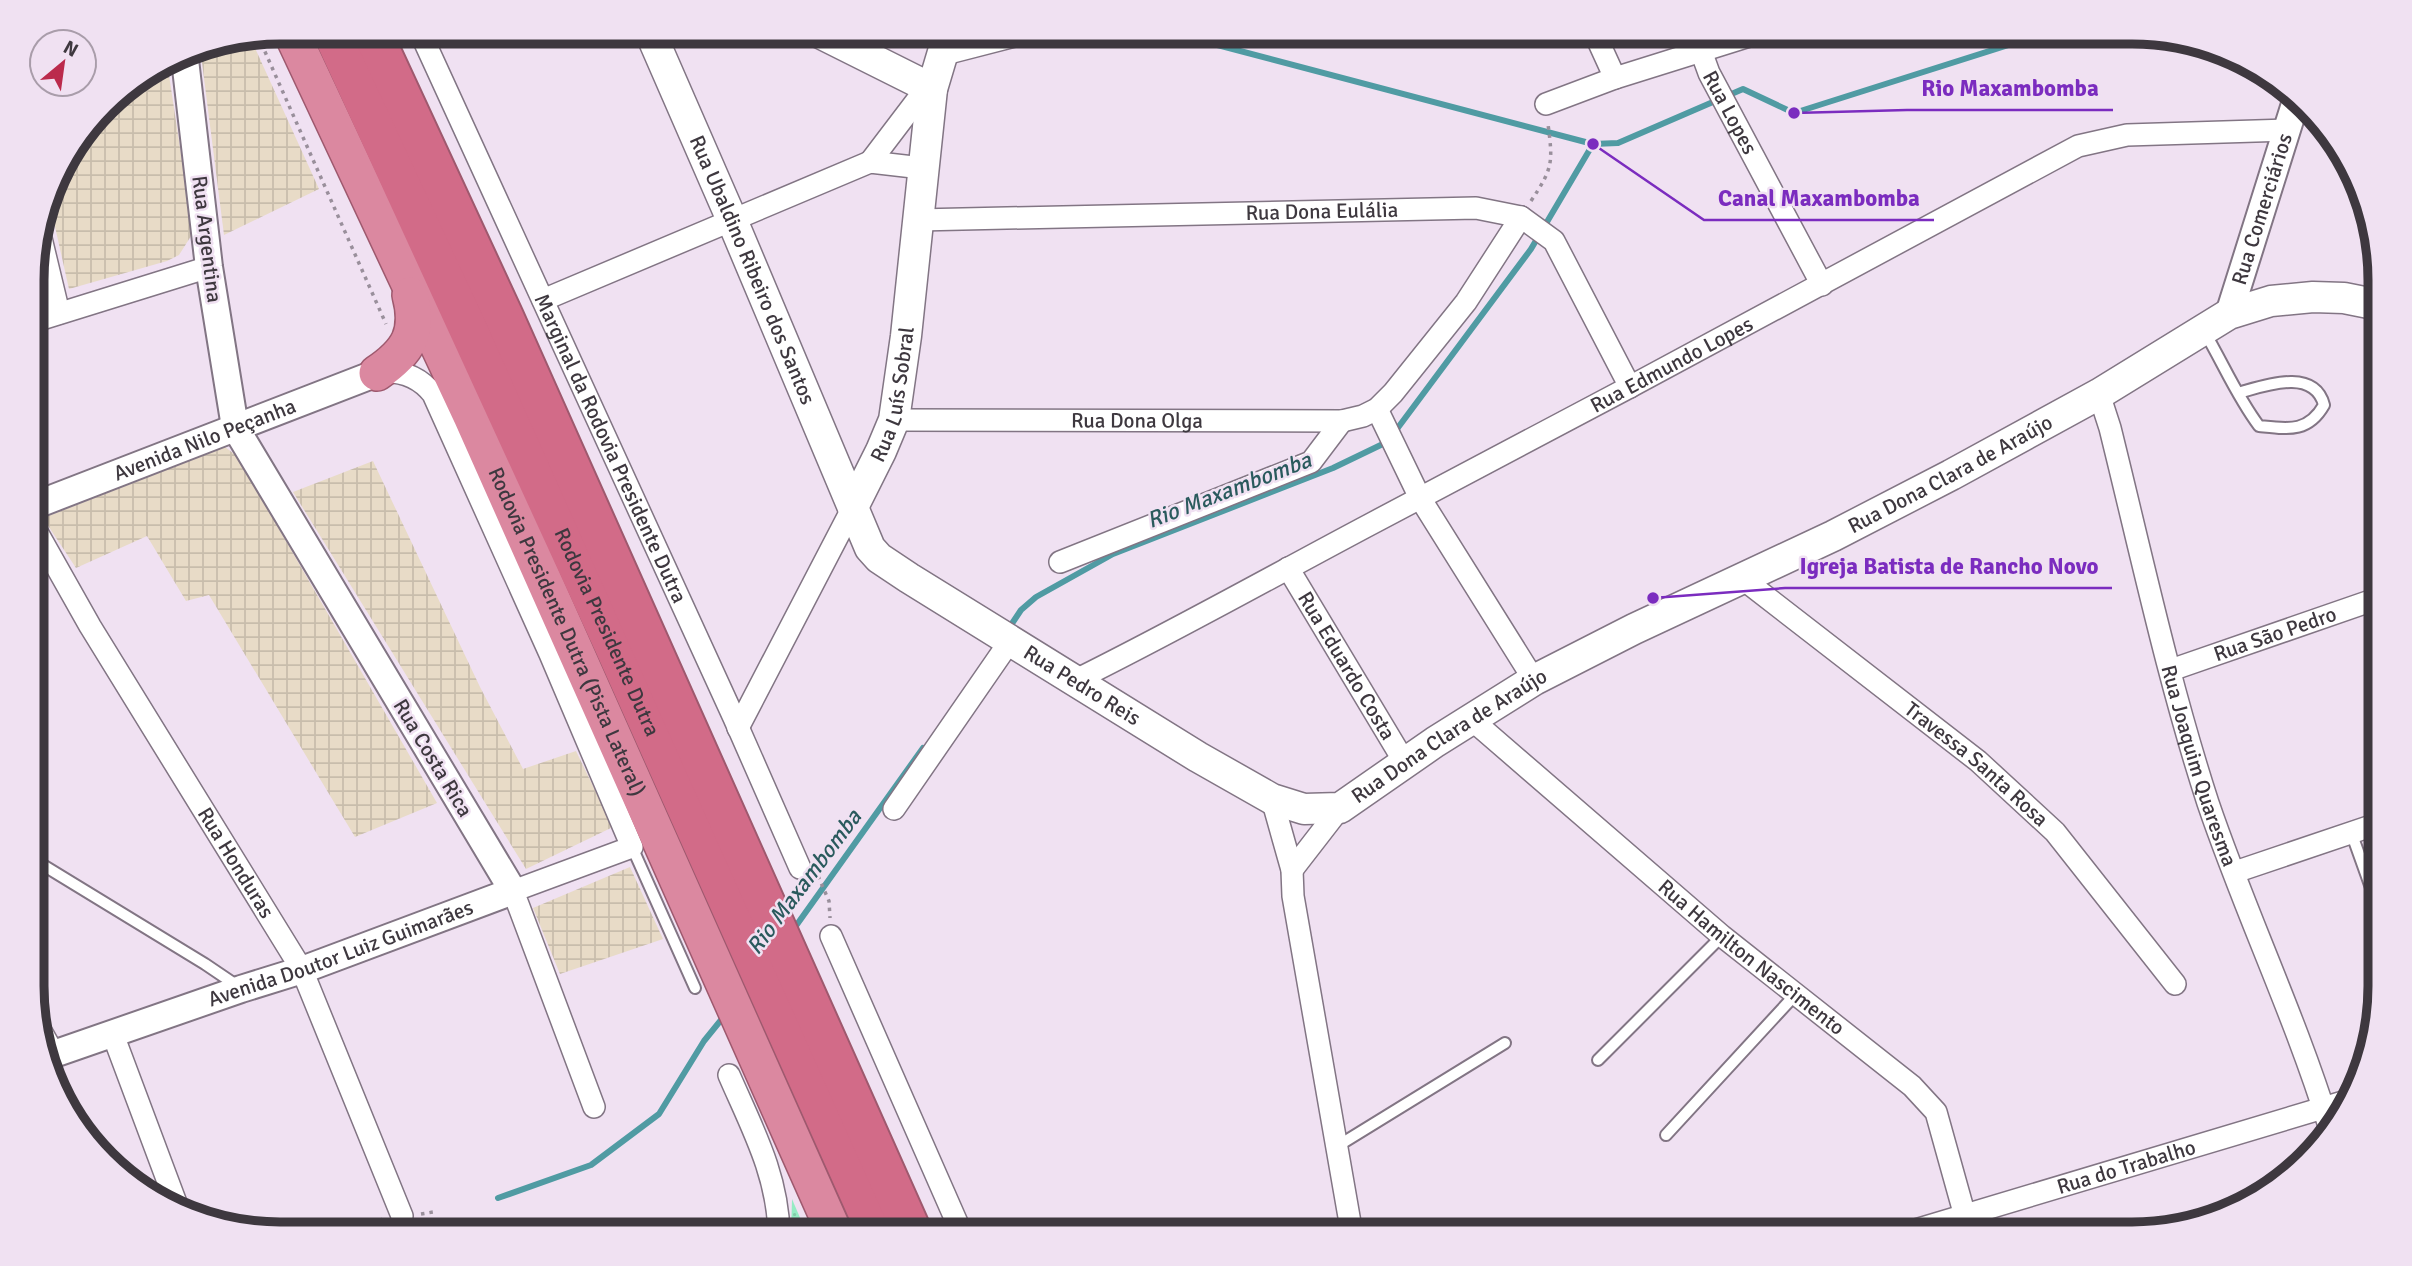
<svg xmlns="http://www.w3.org/2000/svg" width="2412" height="1266" viewBox="0 0 2412 1266" font-family="Signika,sans-serif">
<style>
.industrial{fill:url(#industrial-grid)}
.park{fill:url(#park-dots)}
.lines{fill:none;stroke-linecap:round;stroke-linejoin:round}
.stream{stroke:#509ba3;stroke-width:6}
.service-casing{stroke:#827584;stroke-width:14}
.minor-casing{stroke:#827584;stroke-width:24}
.tertiary-casing{stroke:#827584;stroke-width:30}
.secondary-casing{stroke:#827584;stroke-width:33}
.trunk-casing{stroke:#9e596e;stroke-width:38}
.motorway-casing{stroke:#9e596e;stroke-width:42}
.path{stroke:#998f9b;stroke-width:3.5;stroke-dasharray:3.5 5;stroke-linecap:butt}
.service{stroke:#fff;stroke-width:10}
.minor{stroke:#fff;stroke-width:21}
.tertiary{stroke:#fff;stroke-width:26}
.secondary{stroke:#fff;stroke-width:30}
.trunk{stroke:#db88a0;stroke-width:35}
.motorway{stroke:#d26b88;stroke-width:38}
.labels{text-anchor:middle;dominant-baseline:central;stroke-width:5;stroke-linejoin:round;paint-order:stroke}
.street-label{font-size:21px;fill:#3e383f;stroke:#f0e1f2}
.water-label{font-size:23px;font-style:italic;fill:#2a5a5d;stroke:#f0e1f2}
.rim{fill:none;stroke:#3e383f;stroke-width:9}
.leader{fill:none;stroke:#7b2cbf;stroke-width:2.5}
.callout-dot{fill:#7b2cbf;stroke:#f0e1f2;stroke-width:2.5}
.callout-label{font-size:23px;text-anchor:middle;font-weight:bold;fill:#7b2cbf;stroke:#f0e1f2;stroke-width:5;stroke-linejoin:round;paint-order:stroke}
</style>
<defs>
<pattern id="industrial-grid" width="8" height="8" patternUnits="userSpaceOnUse" patternTransform="scale(1.75)"><rect width="8" height="8" fill="#e8dbc7"/><path d="M0 4h8M4 0v8" fill="none" stroke="#c8bdac"/></pattern>
<pattern id="park-dots" width="8" height="8" patternUnits="userSpaceOnUse" patternTransform="scale(1.75)"><rect width="8" height="8" fill="#95ebc4"/><path d="M2 2h.1M6 6h.1" fill="none" stroke="#82caa9" stroke-width="1.8" stroke-linecap="round"/></pattern>
</defs>
<rect width="100%" height="100%" fill="#f0e1f2"/>
<g class="industrial">
<path d="M250 37 319 189 224 235 200 47Z"/>
<path d="M167 62 193 233 179 255 167 261 69 289 49 200 57 170 116 93Z"/>
<path d="M225 447 237 456 437 803 355 837 209 595 186 601 147 536 76 568 43 518Z"/>
<path d="M373 461 480 687 523 769 576 751 613 827 526 869 293 492Z"/>
<path d="M630 867 663 939 560 974 533 908Z"/>
</g>
<path class="park" d="M792 1199 807 1234H791Z"/>
<g class="lines">
<g class="stream">
<path d="M1168 32 1593 144 1618 143 1743 89 1794 113 2046 33 2080 32"/>
<path d="M1394 433 1531 249 1593 144"/>
<path d="M1007 631 1021 610 1036 597 1113 554 1333 468 1387 442"/>
<path d="M793 930 923 748"/>
<path d="M498 1198 591 1165 659 1114 704 1041 725 1015"/>
<path d="M367 1234 387 1228"/>
</g>
<defs>
<g id="service">
<path d="M2204 331C2223 363 2237 397 2259 426 2288 429 2308 433 2324 405 2314 367 2264 386 2238 393"/>
<path d="M2351 832 2380 913"/>
<path d="M632 847 695 988"/>
<path d="M33 859 205 964 239 987"/>
<path d="M1598 1060 1722 936"/>
<path d="M1666 1135 1795 995"/>
<path d="M1336 1147 1505 1043"/>
</g>
<g id="minor">
<path id="s1" d="M420 32 734 718 800 868"/>
<path d="M1594 32 1615 78"/>
<path id="s2" d="M1701 51 1709 73 1822 285"/>
<path d="M941 55 1030 32"/>
<path d="M1546 104 1615 78 1762 32"/>
<path d="M870 162 927 87"/>
<path id="s3" d="M918 220 1476 208 1521 217 1554 241 1630 387"/>
<path d="M40 234 59 313"/>
<path d="M543 300 870 162 922 168"/>
<path d="M32 322 209 267"/>
<path d="M379 372C401 370 419 376 433 394L550 654 632 847 513 891 594 1107"/>
<path id="s4" d="M2099 394 2110 428C2141 553 2168 680 2208 803 2245 912 2295 1016 2329 1126"/>
<path d="M1377 409 1420 498 1534 680"/>
<path id="s5" d="M894 420 1342 421 1363 416 1377 409 1393 393 1466 302 1521 217"/>
<path id="s6" d="M33 525 90 626 302 970 402 1216"/>
<path d="M1060 562 1311 462 1342 421"/>
<path id="s7" d="M1288 568 1405 763"/>
<path id="s8" d="M1743 579 1978 761 2055 832 2175 984"/>
<path id="s9" d="M2171 670 2379 598"/>
<path id="s10" d="M1076 680C1175 631 1271 577 1369 525 1606 400 1843 274 2078 146L2127 135 2288 130"/>
<path id="s11" d="M1471 719 1722 936 1912 1086 1936 1112 1970 1234"/>
<path d="M738 728 853 507"/>
<path d="M1272 799 1292 870 1293 896 1352 1234"/>
<path d="M894 809 1010 641"/>
<path d="M1292 870 1340 808"/>
<path d="M2235 872 2380 823"/>
<path d="M831 936 962 1234"/>
<path d="M34 1019 54 1054"/>
<path d="M112 1032 179 1211"/>
<path d="M729 1075C752 1128 778 1175 779 1234"/>
<path id="s12" d="M1902 1234 2353 1099"/>
</g>
<g id="tertiary">
<path id="s13" d="M2229 314 2295 104"/>
<path id="s14" d="M33 506 377 373"/>
<path id="s15" d="M48 1056 241 989 302 970 513 891 235 427 209 267 184 51"/>
</g>
<g id="secondary">
<path id="s16" d="M650 32 732 220 870 548 879 558 909 578 1198 757 1272 799 1304 809 1340 808 1435 742 1534 680 1634 629 1833 536 1951 475 2099 394 2229 314 2271 301 2313 297 2344 298 2379 305"/>
<path d="M818 32 932 89"/>
<path id="s17" d="M853 507 881 451 894 420 906 336 932 89 949 32"/>
</g>
<g id="trunk">
<path id="s18" d="M291 32 471 416 835 1234"/>
<path d="M377 373C408 352 420 333 410 295"/>
</g>
<g id="motorway">
<path id="s19" d="M332 32 613 644 877 1234"/>
<path d="M372 32 504 317 913 1234"/>
</g>
</defs>
<use href="#service" class="service-casing"/>
<use href="#minor" class="minor-casing"/>
<use href="#tertiary" class="tertiary-casing"/>
<use href="#secondary" class="secondary-casing"/>
<use href="#trunk" class="trunk-casing"/>
<use href="#motorway" class="motorway-casing"/>
<g class="path">
<path d="M258 36 386 324"/>
<path d="M1531 201C1553 168 1553 163 1548 124"/>
<path d="M818 876 829 901 830 918"/>
<path d="M421 1214 433 1212"/>
<path d="M333 1234 382 1219"/>
</g>
<use href="#service" class="service"/>
<use href="#minor" class="minor"/>
<use href="#tertiary" class="tertiary"/>
<use href="#secondary" class="secondary"/>
<use href="#trunk" class="trunk"/>
<use href="#motorway" class="motorway"/>
</g>
<g class="labels">
<g class="street-label">
<text stroke="none"><textPath href="#s2" startOffset="68">Rua Lopes</textPath></text>
<text stroke="none"><textPath href="#s13" startOffset="110">Rua Comerciários</textPath></text>
<text stroke="none"><textPath href="#s3" startOffset="404">Rua Dona Eulália</textPath></text>
<text transform="translate(207 239) rotate(83)">Rua Argentina</text>
<text stroke="none"><textPath href="#s16" startOffset="259">Rua Ubaldino Ribeiro dos Santos</textPath></text>
<text stroke="none"><textPath href="#s10" startOffset="674">Rua Edmundo Lopes</textPath></text>
<text stroke="none"><textPath href="#s17" startOffset="121">Rua Luís Sobral</textPath></text>
<text stroke="none"><textPath href="#s5" startOffset="243">Rua Dona Olga</textPath></text>
<text stroke="none"><textPath href="#s14" startOffset="184">Avenida Nilo Peçanha</textPath></text>
<text stroke="none"><textPath href="#s1" startOffset="458">Marginal da Rodovia Presidente Dutra</textPath></text>
<text stroke="none"><textPath href="#s16" startOffset="1802">Rua Dona Clara de Araújo</textPath></text>
<text stroke="none"><textPath href="#s18" startOffset="660">Rodovia Presidente Dutra (Pista Lateral)</textPath></text>
<text stroke="none"><textPath href="#s19" startOffset="660">Rodovia Presidente Dutra</textPath></text>
<text stroke="none"><textPath href="#s9" startOffset="110">Rua São Pedro</textPath></text>
<text stroke="none"><textPath href="#s7" startOffset="114">Rua Eduardo Costa</textPath></text>
<text stroke="none"><textPath href="#s16" startOffset="814">Rua Pedro Reis</textPath></text>
<text stroke="none"><textPath href="#s16" startOffset="1236">Rua Dona Clara de Araújo</textPath></text>
<text transform="translate(433 758) rotate(59)">Rua Costa Rica</text>
<text stroke="none"><textPath href="#s8" startOffset="298">Travessa Santa Rosa</textPath></text>
<text stroke="none"><textPath href="#s4" startOffset="385">Rua Joaquim Quaresma</textPath></text>
<text stroke="none"><textPath href="#s6" startOffset="394">Rua Honduras</textPath></text>
<text stroke="none"><textPath href="#s15" startOffset="310">Avenida Doutor Luiz Guimarães</textPath></text>
<text stroke="none"><textPath href="#s11" startOffset="368">Rua Hamilton Nascimento</textPath></text>
<text stroke="none"><textPath href="#s12" startOffset="234">Rua do Trabalho</textPath></text>
</g>
<g class="water-label">
<text transform="translate(1229 490) rotate(-21)">Rio Maxambomba</text>
<text transform="translate(804 882) rotate(-53)">Rio Maxambomba</text>
</g>
</g>
<path d="M0 0H2412V1266H0ZM280 44H2132A236 236 0 0 1 2368 280V986A236 236 0 0 1 2132 1222H280A236 236 0 0 1 44 986V280A236 236 0 0 1 280 44Z" fill="#f0e1f2" fill-rule="evenodd"/>
<path class="rim" d="M280 44H2132A236 236 0 0 1 2368 280V986A236 236 0 0 1 2132 1222H280A236 236 0 0 1 44 986V280A236 236 0 0 1 280 44Z"/>
<path class="leader" d="M1794 113L1907 110H2113M1593 144L1704 220H1934M1653 598L1785 588H2112"/>
<g class="callout-dot">
<circle cx="1794" cy="113" r="7"/>
<circle cx="1593" cy="144" r="7"/>
<circle cx="1653" cy="598" r="7"/>
</g>
<g class="callout-label">
<text x="2010" y="96">Rio Maxambomba</text>
<text x="1819" y="206">Canal Maxambomba</text>
<text x="1949" y="574">Igreja Batista de Rancho Novo</text>
</g>
<g transform="translate(63 63) rotate(29)"><circle r="33" fill="#f0e1f2" stroke="#a99daa" stroke-width="2"/>
<path d="M0-5L12 26L0 18L-12 26Z" fill="#bb2a4c"/>
<text y="-10" font-size="19" font-weight="bold" text-anchor="middle" fill="#3e383f">N</text>
</g>
</svg>
